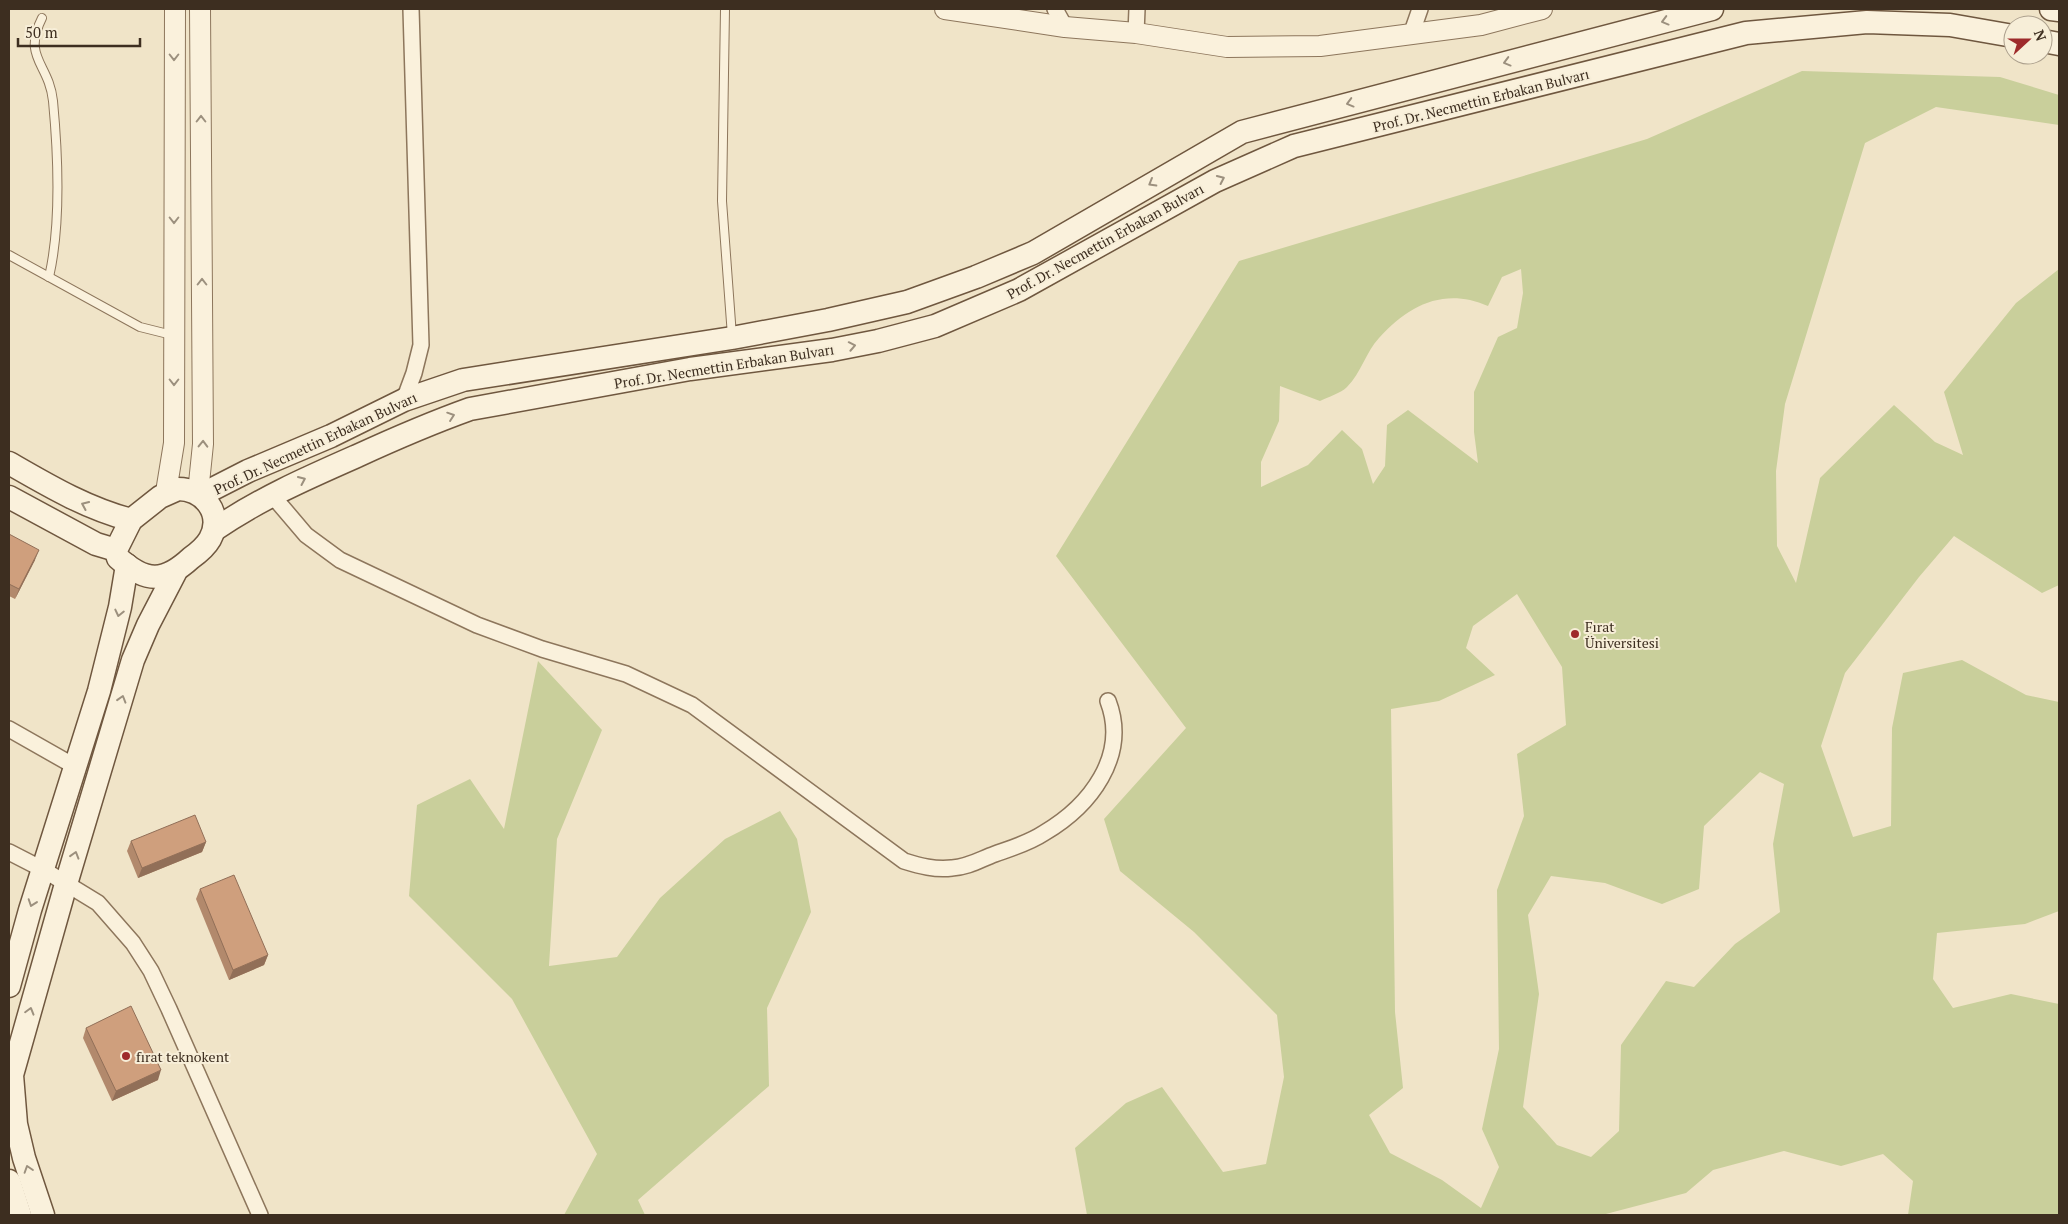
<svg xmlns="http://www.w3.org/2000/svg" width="2068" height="1224" viewBox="0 0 2068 1224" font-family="'PT Serif',serif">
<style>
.green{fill:#c9cf9b;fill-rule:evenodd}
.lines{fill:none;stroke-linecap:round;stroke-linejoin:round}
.service-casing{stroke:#8d765c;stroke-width:10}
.minor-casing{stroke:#8d765c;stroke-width:18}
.tertiary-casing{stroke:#8d765c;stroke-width:22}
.secondary-casing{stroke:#6f573f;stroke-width:25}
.service{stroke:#faf1dc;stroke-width:8}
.minor{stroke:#faf1dc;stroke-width:15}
.tertiary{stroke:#faf1dc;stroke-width:20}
.secondary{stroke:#faf1dc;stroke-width:22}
.wall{fill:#b2896c}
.shaded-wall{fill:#916f58}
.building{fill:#cf9f7d;stroke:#916f58}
.oneway{stroke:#9c907e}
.poi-dot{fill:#9e2a2b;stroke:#f7eed8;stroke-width:2}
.labels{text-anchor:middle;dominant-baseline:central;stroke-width:4;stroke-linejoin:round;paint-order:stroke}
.street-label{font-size:14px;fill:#3d2e20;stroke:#f7eed8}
.poi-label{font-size:14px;fill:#3d2e20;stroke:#f7eed8;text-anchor:start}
</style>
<rect width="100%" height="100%" fill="#f0e4c8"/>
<g class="green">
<path d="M1802 71 2000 77 2059 95V125L1936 107 1865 143 1785 404 1776 471 1777 546 1796 583 1820 478 1894 405 1935 442 1963 455 1944 392 2016 303 2059 269V585L2042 593 1954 536 1919 577 1845 673 1821 746 1853 837 1891 826 1892 728 1903 673 1962 660 2026 695 2059 702V911L2025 924 1937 933 1933 979 1953 1008 2011 994 2059 1004V1215H1908L1913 1181 1883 1154 1841 1166 1784 1151 1713 1170 1686 1193 1602 1215H1087L1075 1148 1126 1103 1162 1087 1223 1172 1266 1164 1284 1077 1277 1015 1194 932 1120 871 1104 819 1186 728 1056 556 1239 261 1647 139ZM1521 269 1523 293 1517 328 1498 337 1474 392V432L1478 463 1408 410 1387 425 1385 466 1373 484 1362 449 1342 430 1308 465 1261 487V462L1279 421 1280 386 1320 401C1328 397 1341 393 1347 387 1361 373 1366 352 1379 338 1409 305 1444 287 1488 306L1502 277ZM1517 594 1562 667 1566 725 1517 754 1524 816 1497 890 1499 1049 1482 1129 1499 1167 1481 1208 1442 1180 1390 1153 1369 1115 1403 1088 1395 1012 1391 709 1439 701 1495 675 1466 648 1473 626ZM1760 772 1784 784 1773 844 1780 912 1735 944 1694 987 1666 981 1621 1045 1619 1131 1591 1157 1557 1145 1523 1107 1539 994 1528 915 1551 876 1605 883 1662 904 1699 889 1704 826Z"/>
<path d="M538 661 602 730 557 839 549 966 617 957 660 898 725 839 780 811 797 839 811 912 767 1008 769 1086 638 1200 645 1215H564L597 1154 512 999 409 896 417 805 470 779 504 829Z"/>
</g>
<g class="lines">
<defs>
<g id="service">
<path d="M725 9 722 201 732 336"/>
<path d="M42 18C22 58 49 63 53 101 58 154 61 225 49 277"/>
<path d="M9 255 140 327 172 335"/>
</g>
<g id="minor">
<path d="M1055 9 1065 27"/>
<path d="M1412 32 1420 9"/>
<path d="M1136 33 1137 9"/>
<path d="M404 400 414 373 421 345 411 9"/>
<path d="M272 495 306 535 340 560 477 625 542 649 626 674 692 705 904 861C920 866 935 870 952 868 969 867 981 859 995 854 1012 848 1029 843 1044 833 1090 806 1129 756 1108 701"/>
<path d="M9 729 76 767"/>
<path d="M9 852 44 870 98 903 133 943 151 971 169 1009 260 1215"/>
</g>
<g id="tertiary">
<path d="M945 9 1065 27 1136 33 1227 47 1320 46 1481 25 1542 9"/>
<path d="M166 492 174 443 175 9"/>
<path d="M198 493 203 444 200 9"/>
</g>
<g id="secondary">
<path d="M2051 9 2059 10"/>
<path d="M2043 41 2059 44"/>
<path d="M9 463C49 486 86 508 131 520"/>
<path d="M178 489C203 489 224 513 210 539 206 546 198 553 191 558 164 583 146 583 118 558L116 550 131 520 160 497Z"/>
<path d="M201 495 248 471 331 436 404 400 463 380 732 338 828 320 907 302 976 277 1033 253 1242 132 1712 9"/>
<path d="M9 497 96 544 116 550"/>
<path d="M214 530C259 499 307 478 357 456 394 439 431 423 470 409L690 369 832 350 878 341 935 326 1019 290 1215 181 1294 146 1746 33 1867 22 1950 25 2013 36"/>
<path d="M9 986 30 910 99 691 120 607 127 565"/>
<path d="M9 1181 20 1215"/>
<path d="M43 1215 24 1158 16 1124 12 1075 66 884 133 660 148 625 175 573"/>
</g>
</defs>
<use href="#service" class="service-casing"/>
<use href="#minor" class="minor-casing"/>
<use href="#tertiary" class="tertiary-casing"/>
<use href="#secondary" class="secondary-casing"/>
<use href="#service" class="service"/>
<use href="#minor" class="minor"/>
<use href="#tertiary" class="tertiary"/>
<use href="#secondary" class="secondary"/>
</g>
<g class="wall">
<path d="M9 534 35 560 15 599 9 596Z"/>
<path d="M131 841 206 842 202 852 138 878 127 851Z"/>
<path d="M200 889 268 955 264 965 229 980 196 899Z"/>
<path d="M86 1028 158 1080 112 1101 83 1038Z"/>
</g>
<g class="shaded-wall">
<path d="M39 550 35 560 15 599 19 589Z"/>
<path d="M206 842 202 852 138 878 142 868Z"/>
<path d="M268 955 264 965 229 980 233 970Z"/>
<path d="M161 1070 158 1080 112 1101 116 1091Z"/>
</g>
<g class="building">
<path d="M9 534 39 550 19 589 9 584Z"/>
<path d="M195 815 206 842 142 868 131 841Z"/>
<path d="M234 875 268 955 233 970 200 889Z"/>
<path d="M131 1006 161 1070 116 1091 86 1028Z"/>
</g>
<defs><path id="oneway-chevron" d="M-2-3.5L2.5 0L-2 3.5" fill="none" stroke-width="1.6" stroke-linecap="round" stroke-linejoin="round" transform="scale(1.25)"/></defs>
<g class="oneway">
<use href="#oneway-chevron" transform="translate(1665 21) rotate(165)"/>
<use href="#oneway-chevron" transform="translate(174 57) rotate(90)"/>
<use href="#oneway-chevron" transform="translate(1507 62) rotate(165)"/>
<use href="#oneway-chevron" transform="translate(1350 103) rotate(165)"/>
<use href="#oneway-chevron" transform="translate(201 119) rotate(-90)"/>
<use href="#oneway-chevron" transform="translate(1221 179) rotate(-25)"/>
<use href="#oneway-chevron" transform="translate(1152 183) rotate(150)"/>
<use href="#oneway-chevron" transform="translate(174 220) rotate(90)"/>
<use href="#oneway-chevron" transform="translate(202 282) rotate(-90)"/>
<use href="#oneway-chevron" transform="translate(852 346) rotate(-11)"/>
<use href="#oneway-chevron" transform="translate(174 382) rotate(90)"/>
<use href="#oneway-chevron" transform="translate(451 416) rotate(-19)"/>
<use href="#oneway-chevron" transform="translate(203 444) rotate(-89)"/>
<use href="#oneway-chevron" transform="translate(302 480) rotate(-24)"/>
<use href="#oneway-chevron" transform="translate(85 505) rotate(-156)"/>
<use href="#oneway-chevron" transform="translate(119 613) rotate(103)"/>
<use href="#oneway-chevron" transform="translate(122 699) rotate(-73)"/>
<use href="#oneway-chevron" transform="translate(75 855) rotate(-73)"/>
<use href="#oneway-chevron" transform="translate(32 903) rotate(109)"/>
<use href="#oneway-chevron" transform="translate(30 1011) rotate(-74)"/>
<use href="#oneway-chevron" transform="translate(28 1169) rotate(-108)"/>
</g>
<g class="poi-dot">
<circle cx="1575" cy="634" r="5"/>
<circle cx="126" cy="1056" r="5"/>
</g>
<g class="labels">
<g class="street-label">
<text transform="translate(1481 100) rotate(-14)">Prof. Dr. Necmettin Erbakan Bulvarı</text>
<text transform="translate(1105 241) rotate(-29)">Prof. Dr. Necmettin Erbakan Bulvarı</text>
<text transform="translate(724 366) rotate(-9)">Prof. Dr. Necmettin Erbakan Bulvarı</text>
<text transform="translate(315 443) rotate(-25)">Prof. Dr. Necmettin Erbakan Bulvarı</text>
</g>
<g class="poi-label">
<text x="1585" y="626">Fırat<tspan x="1585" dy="16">Üniversitesi</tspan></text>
<text x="136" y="1056">fırat teknokent</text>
</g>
</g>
<rect width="2068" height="1224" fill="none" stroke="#3d2e20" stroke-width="20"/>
<g transform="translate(2028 40) rotate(69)"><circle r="24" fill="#f7eed8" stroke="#ada18e"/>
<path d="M0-4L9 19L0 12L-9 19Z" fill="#9e2a2b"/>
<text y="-8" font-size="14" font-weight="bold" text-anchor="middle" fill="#3d2e20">N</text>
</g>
<path d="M18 38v8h122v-8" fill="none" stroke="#3d2e20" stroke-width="2.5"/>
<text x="25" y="38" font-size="15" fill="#3d2e20" stroke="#f7eed8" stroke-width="4" paint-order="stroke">50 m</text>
</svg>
